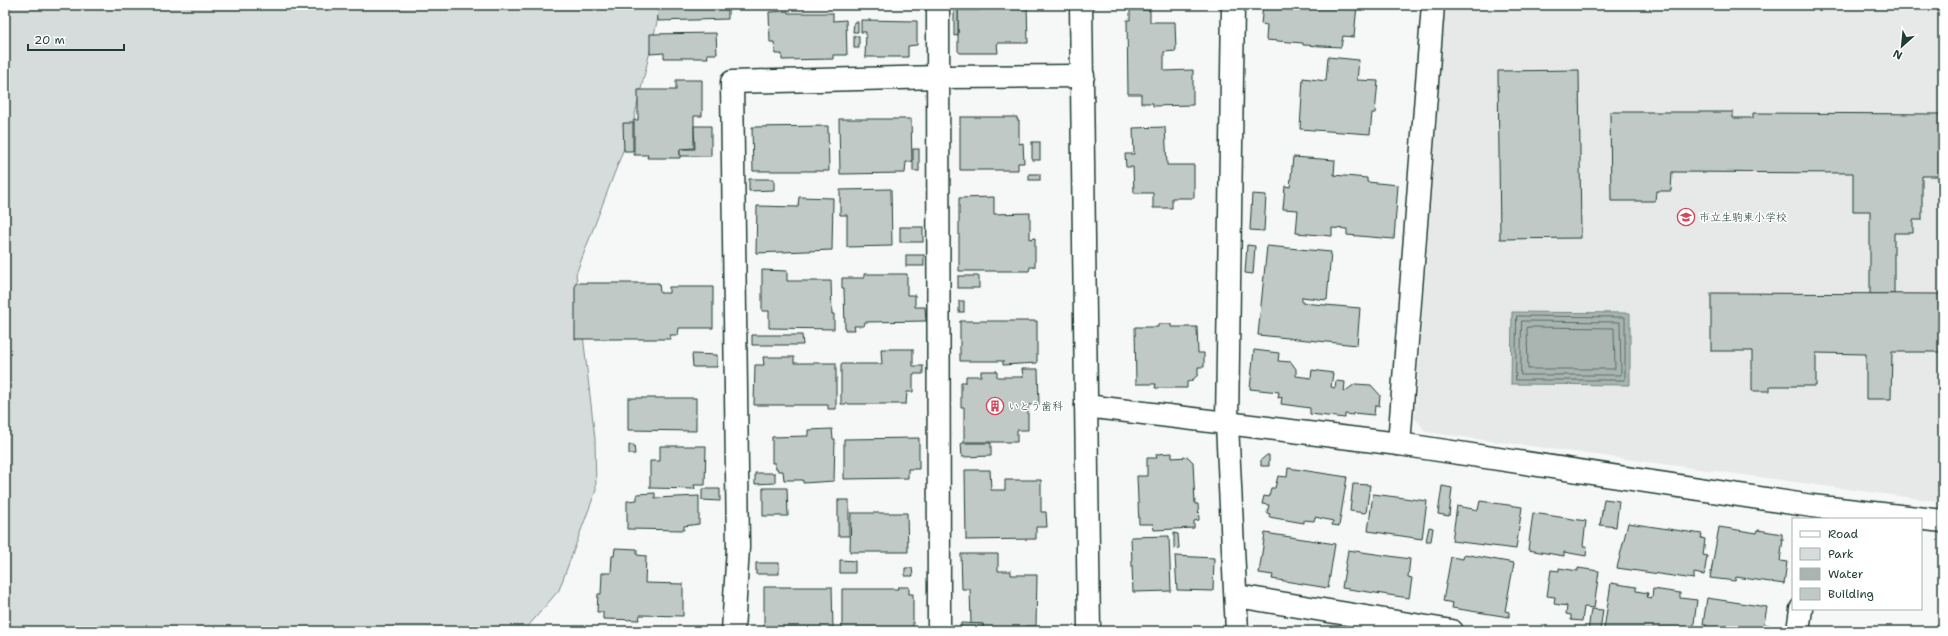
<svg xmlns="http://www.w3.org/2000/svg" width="1948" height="636" viewBox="0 0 1948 636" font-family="'Shantell Sans','Klee One',sans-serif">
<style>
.built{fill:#e6e9e8}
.green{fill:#d6dcdb;stroke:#7a8c88}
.water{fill:#aab5b1;stroke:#72857f}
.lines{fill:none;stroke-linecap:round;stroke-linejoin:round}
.shore{stroke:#576d66;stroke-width:1}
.building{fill:#c0c9c6;stroke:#1f3d34}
.minor-casing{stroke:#1f3d34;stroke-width:25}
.minor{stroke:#fff;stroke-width:22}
.labels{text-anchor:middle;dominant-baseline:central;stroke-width:3;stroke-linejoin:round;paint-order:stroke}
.poi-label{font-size:11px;fill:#1f3d34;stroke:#fff;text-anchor:start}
</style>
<rect width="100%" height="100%" fill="#f6f7f7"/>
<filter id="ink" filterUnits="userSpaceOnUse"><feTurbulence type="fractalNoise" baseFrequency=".025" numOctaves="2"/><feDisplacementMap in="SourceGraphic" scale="8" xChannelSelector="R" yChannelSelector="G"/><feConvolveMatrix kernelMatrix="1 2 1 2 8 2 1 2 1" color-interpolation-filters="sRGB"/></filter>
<g filter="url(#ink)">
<path class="built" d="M1445 5H1943V502L1426 432 1415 418Z"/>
<path class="green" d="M5 5H661L632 127 576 274 595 439 596 490 559 590 524 631H5Z"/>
<path class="water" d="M1512 312 1630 313V385L1511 384Z"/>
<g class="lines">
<g class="shore">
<path d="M1517 316 1625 317V380H1516Z"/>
<path d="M1522 321 1620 322 1621 375H1521Z"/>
<path d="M1528 327 1614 328 1615 369H1528L1527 329Z"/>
</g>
</g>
<g class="building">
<path d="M657 5H728V19L658 21Z"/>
<path d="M980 5H1027L1028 43H997L998 53H960L958 51V10H980Z"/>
<rect x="1123" y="5" width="22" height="2"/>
<path d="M1263 5H1357L1354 37 1343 36 1341 47 1303 45V43L1266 40 1267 25 1261 24Z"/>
<path d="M954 8H958V35L954 36Z"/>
<path d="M1130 10H1150V22H1175L1176 51 1164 52V71L1193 70V105L1153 106V103H1141V94H1128L1127 20H1130Z"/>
<path d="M788 11V13H833V21L846 20 847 55H833V59L782 60V54H775L774 42H770L769 12Z"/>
<path d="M861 20 917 21V45L908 46V57H865L866 32H861Z"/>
<path d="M854 22H858V32H853Z"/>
<path d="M716 33 717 54H707L708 58H664V53L650 54V34Z"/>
<rect x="854" y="36" width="5" height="12"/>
<path d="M1328 57 1359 60 1357 80 1378 81 1375 113H1372L1370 134 1300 129 1303 78 1326 81Z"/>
<path d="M1579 70 1581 238 1500 239 1498 71Z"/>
<path d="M676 80H702V116H694V148L680 149V158H647L648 155H634V120H638V90H676Z"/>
<path d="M1610 112H1733V118H1753V113L1943 114V176H1922V220H1913V233H1894V294H1870V211H1853V173L1672 172 1671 191H1656L1655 201H1611Z"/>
<path d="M960 117H1017V120H1019V144L1023 143 1024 163H1018V170H960Z"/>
<path d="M839 119H911L912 162H906L905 173 840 174Z"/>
<path d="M623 123H633V151H624Z"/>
<path d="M694 126H711V156H680V149H695Z"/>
<path d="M828 126 829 171H753L752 127Z"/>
<path d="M1165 127 1167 165H1194V198H1172V208H1153V193H1134L1133 167H1126L1125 154H1134L1133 128Z"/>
<rect x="1032" y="142" width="8" height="18"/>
<rect x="913" y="149" width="6" height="22"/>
<path d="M1293 157 1335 160 1334 175 1367 178V182L1398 185 1394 239 1347 235V229L1332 228V236L1296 233 1298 210 1283 209 1285 186 1290 187Z"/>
<rect x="1029" y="174" width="11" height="6"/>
<path d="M749 179H774V190L749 191Z"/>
<path d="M891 189 892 246 847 247V215H840V190Z"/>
<path d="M1252 194 1266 195 1264 231 1250 230Z"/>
<path d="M799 197 833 198 832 250 756 253 757 206 798 207Z"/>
<path d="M994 197V214L1030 213V239L1035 238V267H1030L1029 271H959V198Z"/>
<rect x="900" y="227" width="23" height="15"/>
<path d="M1247 245 1255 246 1253 274 1245 273Z"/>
<path d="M1267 246 1331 252 1327 300 1302 297V303L1360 308 1357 345 1258 335Z"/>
<rect x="906" y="255" width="18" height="11"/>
<path d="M762 270 787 271V281H831L832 314H834V329L769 328V311H762Z"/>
<path d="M864 274H907V295H915V307H925L926 321 865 322 864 326H854L855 330H845L844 288H842V278H864Z"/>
<rect x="958" y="276" width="21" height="12"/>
<path d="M575 283H659L660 293H669V287H713V328H679L678 335H670L671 339H575Z"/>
<path d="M1711 293 1943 294V352H1892L1891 399H1866V354L1816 353V386H1770V391H1752V351H1711Z"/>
<rect x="959" y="301" width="5" height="11"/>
<path d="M960 321H1037V363L1003 365V361H960Z"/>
<path d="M1158 324H1171V327H1197L1198 353H1204V367H1198V375L1191 381 1187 382V388H1155L1156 384H1136L1135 327H1158Z"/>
<path d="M752 335H802L803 345H752Z"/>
<path d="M881 349H913V366H923V374H913V392H907L906 404H841V364H882Z"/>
<path d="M1254 350 1279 353 1278 361 1291 362 1296 369V376L1311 378 1312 370 1333 373 1331 387 1335 388 1336 381 1345 382 1344 392 1355 384 1371 385 1380 395 1379 406H1375L1374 415 1353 413V415L1345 414V418L1310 414V408L1281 404 1282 397 1278 398 1279 392 1250 389Z"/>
<path d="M692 354 717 355V367H693Z"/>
<path d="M763 357H794V363H836V409H828V405H754L755 365H764Z"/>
<path d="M1022 369H1038L1039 405H1028V430H1017V442H964V407H961V382H966V376H981V371H997V377H1023Z"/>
<path d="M628 398H696V431L628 430Z"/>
<path d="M832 429 833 439H835L834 481 803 483V480H784L783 471H778L777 468H775V463H772V437L808 436V430Z"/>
<path d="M919 438V469H908V478L844 479V439Z"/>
<path d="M961 443H991V456L962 457Z"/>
<path d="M629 445H634L635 454H629Z"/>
<path d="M660 446H706L705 485H694L695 489 650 488V461H660Z"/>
<path d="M1172 453V458L1188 457 1193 462 1195 504H1198L1199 520 1194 521V528L1154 530 1153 524H1139L1137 476H1147V458H1157L1156 454Z"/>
<path d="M1267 455H1269V466H1261V460Z"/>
<path d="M1288 468 1347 477 1339 526 1332 525 1333 521 1315 517 1314 521 1304 520V523L1269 517 1270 514 1267 513 1269 505 1262 504 1264 496 1269 497 1271 488H1275L1278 476 1287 477Z"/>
<path d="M965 470H990L991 490H1005V480H1041V512H1046L1047 527H1036V539L966 540Z"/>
<path d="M755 473H775V483L755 484Z"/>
<path d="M1353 484 1370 485 1366 513 1350 511Z"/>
<path d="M1442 486 1452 488 1449 516 1438 514Z"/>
<path d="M763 488H787L788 516H763Z"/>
<path d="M702 489H720V501L702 500Z"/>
<path d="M655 493V498L699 496V524L684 526V530L627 529V501L637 500V494Z"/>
<path d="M1373 494 1427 501 1422 539 1368 531Z"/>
<path d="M1604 499 1619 501 1616 527 1600 525Z"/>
<rect x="838" y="500" width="11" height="36"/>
<path d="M1480 501 1522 507 1516 549 1452 541 1457 506 1478 510Z"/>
<path d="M851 513H907L908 552H850Z"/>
<path d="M1533 513 1586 521 1583 546H1587L1586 556 1564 552V556L1528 550Z"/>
<path d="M1628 523 1702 534 1701 538 1705 539 1703 555 1707 556 1704 575 1694 573V579L1617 568Z"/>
<path d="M1429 527 1433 528 1431 541H1426Z"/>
<path d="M1719 527 1757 533 1758 530 1782 534V540L1783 539 1780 561 1787 562 1784 584 1736 577 1735 581 1710 578Z"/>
<path d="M1174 533 1178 534 1179 548 1174 549Z"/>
<path d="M1265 533 1335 544 1328 588 1272 579 1273 575 1259 573Z"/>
<path d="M1169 536 1171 591 1133 592 1131 537Z"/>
<path d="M615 548 637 549V555L646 556 645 583 683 584V616L640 615 639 620 603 619V612H597L598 594H601L602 573H611L612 556H614Z"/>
<path d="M1348 550 1410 559 1408 577 1412 578 1409 598 1342 588Z"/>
<path d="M961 554H998V571H1011V575H1037L1036 626H1025V631H983V624H971L970 589H962Z"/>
<path d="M1464 554 1514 563 1505 611 1509 612V617L1452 608 1453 603 1443 601 1451 557 1463 559Z"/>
<path d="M1175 556 1214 558 1213 591 1177 590Z"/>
<path d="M840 560 855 561V573H840Z"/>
<rect x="756" y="563" width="23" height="11"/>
<path d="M905 568H912L913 576H905Z"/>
<path d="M1559 568 1578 571V568L1599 571 1594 608 1584 607 1582 621 1571 620V615L1566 614 1567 606 1554 604 1555 597 1547 596 1551 570 1559 571Z"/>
<path d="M1611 583 1636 587V591L1648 593 1647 597 1652 598 1653 589 1680 593V598L1697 600 1693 631H1618L1604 629Z"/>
<path d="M764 587H832L833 629 764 630Z"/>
<path d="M898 587H909V594H913V630H842V589H898Z"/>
<path d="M1707 598 1767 607 1764 624 1773 626V631H1704L1706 624H1703Z"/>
<path d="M1591 609 1603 610 1600 631H1588Z"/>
<path d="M961 623 983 624V631H961Z"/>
</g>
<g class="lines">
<defs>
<g id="minor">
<path d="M938 5 939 631"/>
<path d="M1081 5 1089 631"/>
<path d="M1233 5 1227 424 1237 631"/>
<path d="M1086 406 1399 444 1812 506 1943 521"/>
<path d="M1399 444 1433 5"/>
<path d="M1237 596 1452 631"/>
<path d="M733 631 738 547 732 82 940 77 1083 76"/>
<path d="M1798 631 1801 609"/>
</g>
</defs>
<use href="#minor" class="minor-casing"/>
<use href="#minor" class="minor"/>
</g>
</g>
<defs>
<symbol id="school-ring" viewBox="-11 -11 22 22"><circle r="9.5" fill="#fff" stroke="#d1495b" stroke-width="1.5"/><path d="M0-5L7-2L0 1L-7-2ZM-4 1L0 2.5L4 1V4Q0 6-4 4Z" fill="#d1495b"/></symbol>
<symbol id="building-ring" viewBox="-11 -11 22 22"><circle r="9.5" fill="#fff" stroke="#d1495b" stroke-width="1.5"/><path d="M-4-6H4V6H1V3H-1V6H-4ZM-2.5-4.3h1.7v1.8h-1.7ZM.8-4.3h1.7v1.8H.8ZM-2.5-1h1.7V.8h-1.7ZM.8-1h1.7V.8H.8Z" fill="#d1495b"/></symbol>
</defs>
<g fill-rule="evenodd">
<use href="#school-ring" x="1676" y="207" width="20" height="20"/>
<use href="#building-ring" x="985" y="396" width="20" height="20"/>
</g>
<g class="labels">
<g class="poi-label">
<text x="1699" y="217">市立生駒東小学校</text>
<text x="1008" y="406">いとう歯科</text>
</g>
</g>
<rect width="1948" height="636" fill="none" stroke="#fff" stroke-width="20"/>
<rect x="10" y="10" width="1928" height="616" fill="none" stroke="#1f3d34" stroke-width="1.5" filter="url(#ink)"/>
<rect x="1792" y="518" width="130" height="92" fill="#ffffff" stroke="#a5b1ae"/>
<rect x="1800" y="531" width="20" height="6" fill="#ffffff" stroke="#a5b1ae"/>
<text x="1828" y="538" font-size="12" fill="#1f3d34">Road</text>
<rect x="1800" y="548" width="20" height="12" fill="#d6dcdb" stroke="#a5b1ae"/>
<text x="1828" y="558" font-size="12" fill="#1f3d34">Park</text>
<rect x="1800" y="568" width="20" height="12" fill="#aab5b1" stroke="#a5b1ae"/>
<text x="1828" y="578" font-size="12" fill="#1f3d34">Water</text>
<rect x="1800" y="588" width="20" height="12" fill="#c0c9c6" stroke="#a5b1ae"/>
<text x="1828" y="598" font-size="12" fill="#1f3d34">Building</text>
<g transform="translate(1902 46) rotate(207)" stroke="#ffffff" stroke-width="3" paint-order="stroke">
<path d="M0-3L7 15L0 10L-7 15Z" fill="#1f3d34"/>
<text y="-6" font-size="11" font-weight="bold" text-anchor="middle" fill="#1f3d34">N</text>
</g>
<path d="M28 44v6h96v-6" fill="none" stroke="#1f3d34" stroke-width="2"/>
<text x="34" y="44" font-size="12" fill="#1f3d34" stroke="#ffffff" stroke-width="3" paint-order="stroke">20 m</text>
</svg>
